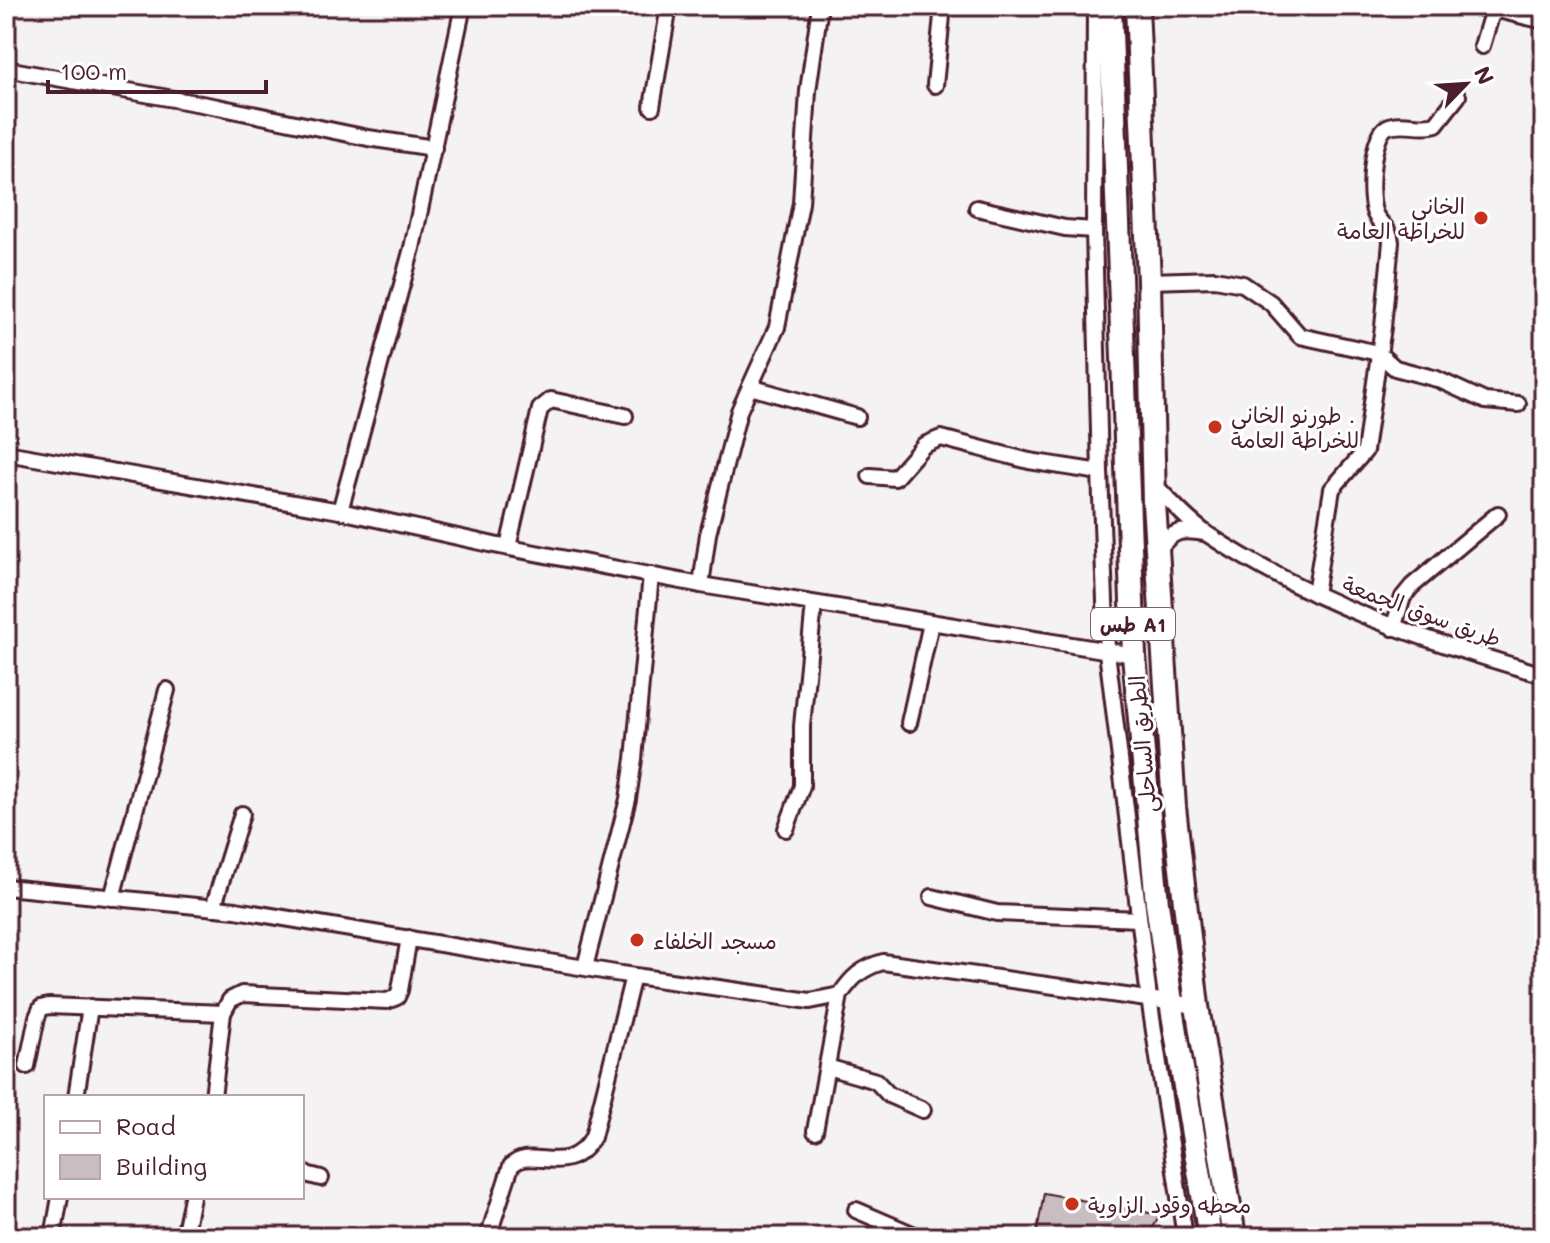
<svg xmlns="http://www.w3.org/2000/svg" width="1550" height="1243" viewBox="0 0 1550 1243" font-family="Mali,'Playpen Sans Arabic',sans-serif">
<style>
.building{fill:#cabdc1;stroke:#4a1f2b;stroke-width:2}
.lines{fill:none;stroke-linecap:round;stroke-linejoin:round}
.minor-casing{stroke:#4a1f2b;stroke-width:20}
.highway-casing{stroke:#4a1f2b;stroke-width:28}
.minor{stroke:#fff;stroke-width:14}
.highway{stroke:#fff;stroke-width:22}
.poi-dot{fill:#c8321e;stroke:#fff;stroke-width:3}
.labels{text-anchor:middle;dominant-baseline:central;stroke-width:6;stroke-linejoin:round;paint-order:stroke}
.shield{fill:#fff;stroke:#80626b;stroke-width:2}
.shield-label{font-size:20px;font-weight:bold;fill:#4a1f2b}
.poi-label{font-size:22px;fill:#4a1f2b;stroke:#fff;text-anchor:start}
.street-label{font-size:22px;fill:#4a1f2b;stroke:#fff}
</style>
<rect width="100%" height="100%" fill="#f4f2f2"/>
<filter id="ink" filterUnits="userSpaceOnUse"><feTurbulence type="fractalNoise" baseFrequency=".0125" numOctaves="2"/><feDisplacementMap in="SourceGraphic" scale="16" xChannelSelector="R" yChannelSelector="G"/><feConvolveMatrix kernelMatrix="1 2 1 2 8 2 1 2 1" color-interpolation-filters="sRGB"/></filter>
<g filter="url(#ink)">
<path class="building" d="M1044 1193 1160 1215 1148 1237H1036Z"/>
<g class="lines">
<defs>
<g id="minor">
<path d="M1095 6 1094 230 1100 472 1107 652 1149 998 1185 1237"/>
<path d="M1482 46 1491 16 1498 10 1544 21"/>
<path d="M6 69 218 107 368 138 434 148"/>
<path d="M935 85 943 6"/>
<path d="M652 107 669 6"/>
<path d="M977 208 1065 228 1094 230"/>
<path d="M1149 281 1215 279 1243 284 1271 303 1300 336 1378 353 1395 368 1437 379 1485 401 1518 404"/>
<path d="M750 387 857 417"/>
<path d="M6 453 340 511 494 545 701 585 1134 655"/>
<path d="M870 476 895 478 924 445 941 438 1029 461 1100 472"/>
<path d="M1154 484C1170 501 1187 520 1207 534 1313 604 1423 640 1544 675"/>
<path d="M340 511 412 248 463 6"/>
<path d="M508 547 540 409 551 400 625 416"/>
<path d="M1157 551C1173 530 1180 529 1205 533"/>
<path d="M701 585 708 534 739 411 777 327 801 203 808 91 820 6"/>
<path d="M1315 594 1332 489 1365 451 1383 327 1391 242C1390 229 1382 226 1376 216 1367 201 1371 136 1387 127 1402 120 1421 129 1436 124L1458 96"/>
<path d="M1393 628 1403 597 1412 586 1498 514"/>
<path d="M909 723 931 623"/>
<path d="M786 829 802 786V726L814 604"/>
<path d="M6 887 236 910 621 974 810 1001 840 995"/>
<path d="M932 897 997 913 1139 919"/>
<path d="M112 898 167 690"/>
<path d="M213 908 242 814"/>
<path d="M585 967 628 799 634 759 651 575"/>
<path d="M27 1066 37 1017 41 1008 49 1006 223 1013"/>
<path d="M827 1067 876 1081 889 1095 923 1110"/>
<path d="M76 1097 90 1007"/>
<path d="M213 1097 223 1013 230 1000 242 994 387 1001 397 997 400 990 409 938"/>
<path d="M815 1131 840 995C852 977 862 968 883 962L1197 1006"/>
<path d="M302 1173 321 1178"/>
<path d="M856 1210 919 1237"/>
<path d="M53 1237 60 1197"/>
<path d="M184 1237 192 1197"/>
<path d="M488 1237 511 1166C532 1144 566 1181 593 1137L633 976"/>
</g>
<g id="highway">
<path d="M1110 6 1134 655 1157 903 1171 1002 1210 1237"/>
<path d="M1137 6 1149 281 1154 503 1174 807 1197 1006 1234 1237"/>
</g>
</defs>
<use href="#minor" class="minor-casing"/>
<use href="#highway" class="highway-casing"/>
<use href="#minor" class="minor"/>
<use href="#highway" class="highway"/>
</g>
</g>
<g class="poi-dot">
<circle cx="1481" cy="218" r="8"/>
<circle cx="1215" cy="427" r="8"/>
<circle cx="637" cy="940" r="8"/>
<circle cx="1072" cy="1204" r="8"/>
</g>
<g class="labels">
<rect class="shield" x="1091" y="608" width="84" height="32" rx="6"/>
<g class="shield-label">
<text x="1133" y="624">طس A1</text>
</g>
<g class="poi-label">
<text x="1465" y="205" text-anchor="end">الخاني<tspan x="1465" dy="25">للخراطة العامة</tspan></text>
<text x="1231" y="414">طورنو الخاني .<tspan x="1231" dy="25">للخراطة العامة</tspan></text>
<text x="653" y="940">مسجد الخلفاء</text>
<text x="1088" y="1204">محطه وقود الزاوية</text>
</g>
<g class="street-label">
<text transform="translate(1422 611) rotate(20)">طريق سوق الجمعة</text>
<text transform="translate(1142 744) rotate(-95)">الطريق الساحلى</text>
</g>
</g>
<rect width="1550" height="1243" fill="none" stroke="#fff" stroke-width="32"/>
<rect x="16" y="16" width="1518" height="1211" fill="none" stroke="#4a1f2b" stroke-width="3" filter="url(#ink)"/>
<rect x="44" y="1095" width="260" height="104" fill="#ffffff" stroke="#b7a5aa" stroke-width="2"/>
<rect x="60" y="1121" width="40" height="12" fill="#ffffff" stroke="#b7a5aa" stroke-width="2"/>
<text x="116" y="1135" font-size="24" fill="#4a1f2b">Road</text>
<rect x="60" y="1155" width="40" height="24" fill="#cabdc1" stroke="#b7a5aa" stroke-width="2"/>
<text x="116" y="1175" font-size="24" fill="#4a1f2b">Building</text>
<g transform="translate(1466 84) rotate(65)" stroke="#ffffff" stroke-width="6" paint-order="stroke">
<path d="M0-6L14 30L0 20L-14 30Z" fill="#4a1f2b"/>
<text y="-12" font-size="22" font-weight="bold" text-anchor="middle" fill="#4a1f2b">N</text>
</g>
<path d="M48 80v12h218v-12" fill="none" stroke="#4a1f2b" stroke-width="4"/>
<text x="60" y="80" font-size="24" fill="#4a1f2b" stroke="#ffffff" stroke-width="6" paint-order="stroke">100 m</text>
</svg>
